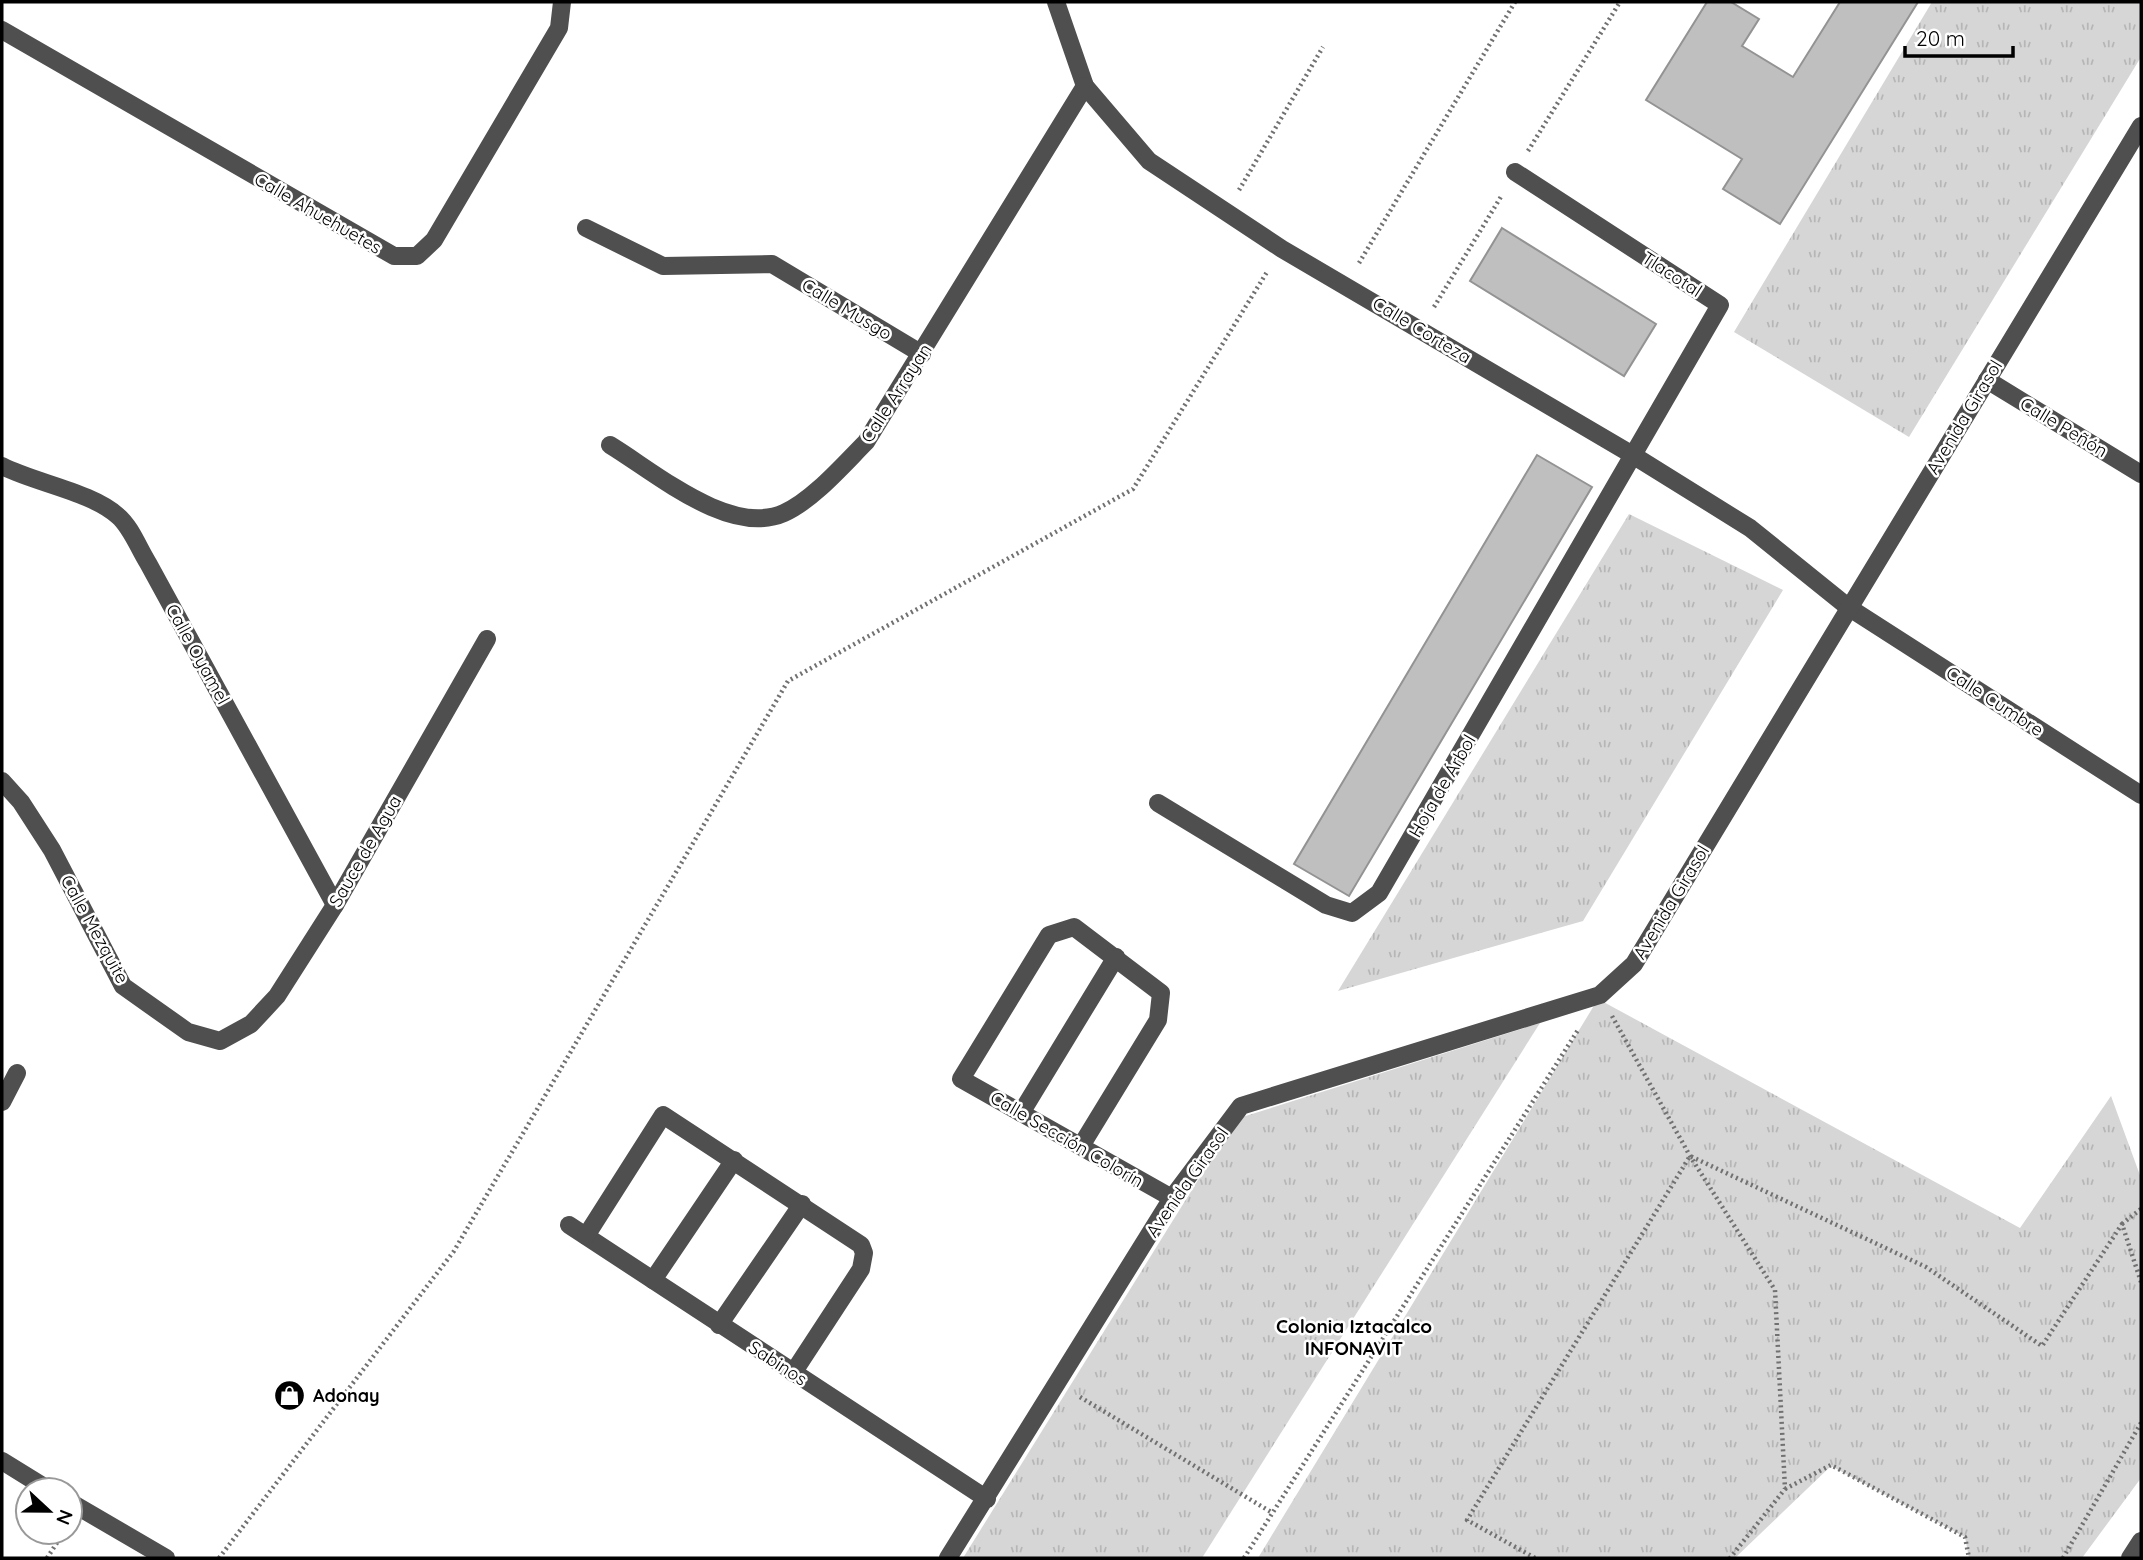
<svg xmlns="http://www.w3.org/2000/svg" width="2143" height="1560" viewBox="0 0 2143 1560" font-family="Quicksand,sans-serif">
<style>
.park{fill:url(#park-tufts)}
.building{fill:#bfbfbf;stroke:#939393;stroke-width:2}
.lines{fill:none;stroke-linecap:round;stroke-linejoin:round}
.path{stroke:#717171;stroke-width:4.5;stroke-dasharray:2 3.5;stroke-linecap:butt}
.minor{stroke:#4f4f4f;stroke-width:18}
.labels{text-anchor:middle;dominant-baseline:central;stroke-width:5;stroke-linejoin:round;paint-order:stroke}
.street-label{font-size:18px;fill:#000;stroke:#fff}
.poi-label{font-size:18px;font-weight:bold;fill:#000;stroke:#fff;text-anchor:start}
.neighbourhood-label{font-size:19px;font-weight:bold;fill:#000;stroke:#fff}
</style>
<defs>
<pattern id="park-tufts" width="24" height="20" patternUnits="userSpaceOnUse" patternTransform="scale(1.75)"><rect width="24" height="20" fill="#d6d6d6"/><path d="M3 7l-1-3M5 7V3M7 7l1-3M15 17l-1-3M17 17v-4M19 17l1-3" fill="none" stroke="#b6b6b6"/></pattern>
</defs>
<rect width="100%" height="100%" fill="#fff"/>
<g class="park">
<path d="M1932 2H2141V57L1909 437 1734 332Z"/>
<path d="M1629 514 1783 590 1583 921 1338 991Z"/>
<path d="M1598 999 2020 1228 2111 1096 2141 1178V1478L2082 1558H1969L1965 1537 1831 1466 1735 1558H1258Z"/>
<path d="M1540 1023 1202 1558H963L1236 1119Z"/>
</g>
<g class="building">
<path d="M1707 2H1731L1759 19 1742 46 1793 77 1840 2H1918L1780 224 1723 189 1742 159 1646 100Z"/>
<path d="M1502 228 1656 324 1624 376 1470 281Z"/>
<path d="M1537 455 1592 487 1349 896 1294 864Z"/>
</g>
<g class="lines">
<g class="path">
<path d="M1528 151 1620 2"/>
<path d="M1239 190 1323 47"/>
<path d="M1359 263 1515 2"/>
<path d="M1434 307 1502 195"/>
<path d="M1612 1016 1690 1156 1775 1290 1785 1489 1730 1558"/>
<path d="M2122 1224 2141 1209"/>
<path d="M1080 1397 1271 1512"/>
<path d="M1785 1489 1831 1465 1965 1537 1969 1558"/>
<path d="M47 1558 64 1532"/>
<path d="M219 1558 454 1251 788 681 1133 489 1267 272"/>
<path d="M1244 1558 1578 1030"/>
<path d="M1535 1558 1467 1520 1690 1156 1926 1267 2042 1346 2122 1224 2141 1282"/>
<path d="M2063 1558 2141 1423"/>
</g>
<g class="minor">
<path d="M1056 2 1085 86 1149 161 1282 249 1631 454 1750 528 1848 607 2141 795"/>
<path d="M2 30 394 256H417L434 240 559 28 562 2"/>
<path d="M586 228 663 266 772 264 922 354"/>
<path d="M1987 380 2141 474"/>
<path d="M610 445C656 473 730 537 784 513 813 500 844 464 866 442L1085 86"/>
<path d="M2 466C35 483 92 492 118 516 131 527 139 549 148 563L335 905"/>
<path d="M2 781 21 802 52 850 123 986 188 1032 220 1041 251 1024 277 996 335 905 487 639"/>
<path d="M1158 803 1326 905 1352 913 1379 893 1720 305 1515 172"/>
<path d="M2 1102 17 1073"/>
<path d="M1021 1113 1116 957"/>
<path d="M1081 1146 1158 1020 1161 993 1074 927 1049 935 961 1079 1172 1198"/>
<path d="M569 1225 987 1499"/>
<path d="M586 1236 663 1115 861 1245 864 1253 861 1269 793 1373"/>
<path d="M653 1280 734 1160"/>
<path d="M719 1325 802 1204"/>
<path d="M2 1461 49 1490"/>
<path d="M70 1502 166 1558"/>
<path d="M948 1558 1172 1198 1241 1106 1600 995 1634 964 2141 126"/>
<path d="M2130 1558 2141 1541"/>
</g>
</g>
<defs>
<symbol id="shop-disc" viewBox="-11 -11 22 22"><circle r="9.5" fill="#000" stroke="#fff"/><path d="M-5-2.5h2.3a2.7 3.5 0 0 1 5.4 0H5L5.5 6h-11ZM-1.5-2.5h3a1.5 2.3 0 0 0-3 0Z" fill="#fff"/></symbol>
</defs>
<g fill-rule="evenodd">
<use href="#shop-disc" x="272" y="1378" width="35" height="35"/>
</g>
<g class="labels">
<g class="street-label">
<text transform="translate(318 213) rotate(30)">Calle Ahuehuetes</text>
<text transform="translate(1672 274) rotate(33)">Tlacotal</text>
<text transform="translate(847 309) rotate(31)">Calle Musgo</text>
<text transform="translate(1422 330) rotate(31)">Calle Corteza</text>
<text transform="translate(896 393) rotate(-57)">Calle Arrayan</text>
<text transform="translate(1964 417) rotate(-59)">Avenida Girasol</text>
<text transform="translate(2064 427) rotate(31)">Calle Peñón</text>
<text transform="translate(198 654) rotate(61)">Calle Oyamel</text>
<text transform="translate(1995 701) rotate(33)">Calle Cumbre</text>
<text transform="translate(1442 786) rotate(-60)">Hoja de Árbol</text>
<text transform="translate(365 851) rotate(-60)">Sauce de Agua</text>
<text transform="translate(1671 902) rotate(-59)">Avenida Girasol</text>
<text transform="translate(95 929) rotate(61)">Calle Mezquite</text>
<text transform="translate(1067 1139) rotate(30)">Calle Sección Colorín</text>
<text transform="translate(1187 1182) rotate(-55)">Avenida Girasol</text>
<text transform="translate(778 1363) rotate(33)">Sabinos</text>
</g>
<g class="poi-label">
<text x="313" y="1395">Adonay</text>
</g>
<g class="neighbourhood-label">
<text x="1354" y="1326">Colonia Iztacalco<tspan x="1354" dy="22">INFONAVIT</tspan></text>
</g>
</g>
<rect width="2143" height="1560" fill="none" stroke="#000000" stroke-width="7"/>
<g transform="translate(49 1511) rotate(112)"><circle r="33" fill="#ffffff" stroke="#999999" stroke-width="2"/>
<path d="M0-5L12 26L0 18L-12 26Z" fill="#000000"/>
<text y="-10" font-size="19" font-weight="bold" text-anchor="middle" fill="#000000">N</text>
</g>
<path d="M1905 46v10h108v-10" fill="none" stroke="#000000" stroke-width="3.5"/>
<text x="1916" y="46" font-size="21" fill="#000000" stroke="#ffffff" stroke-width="5" paint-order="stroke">20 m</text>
</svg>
